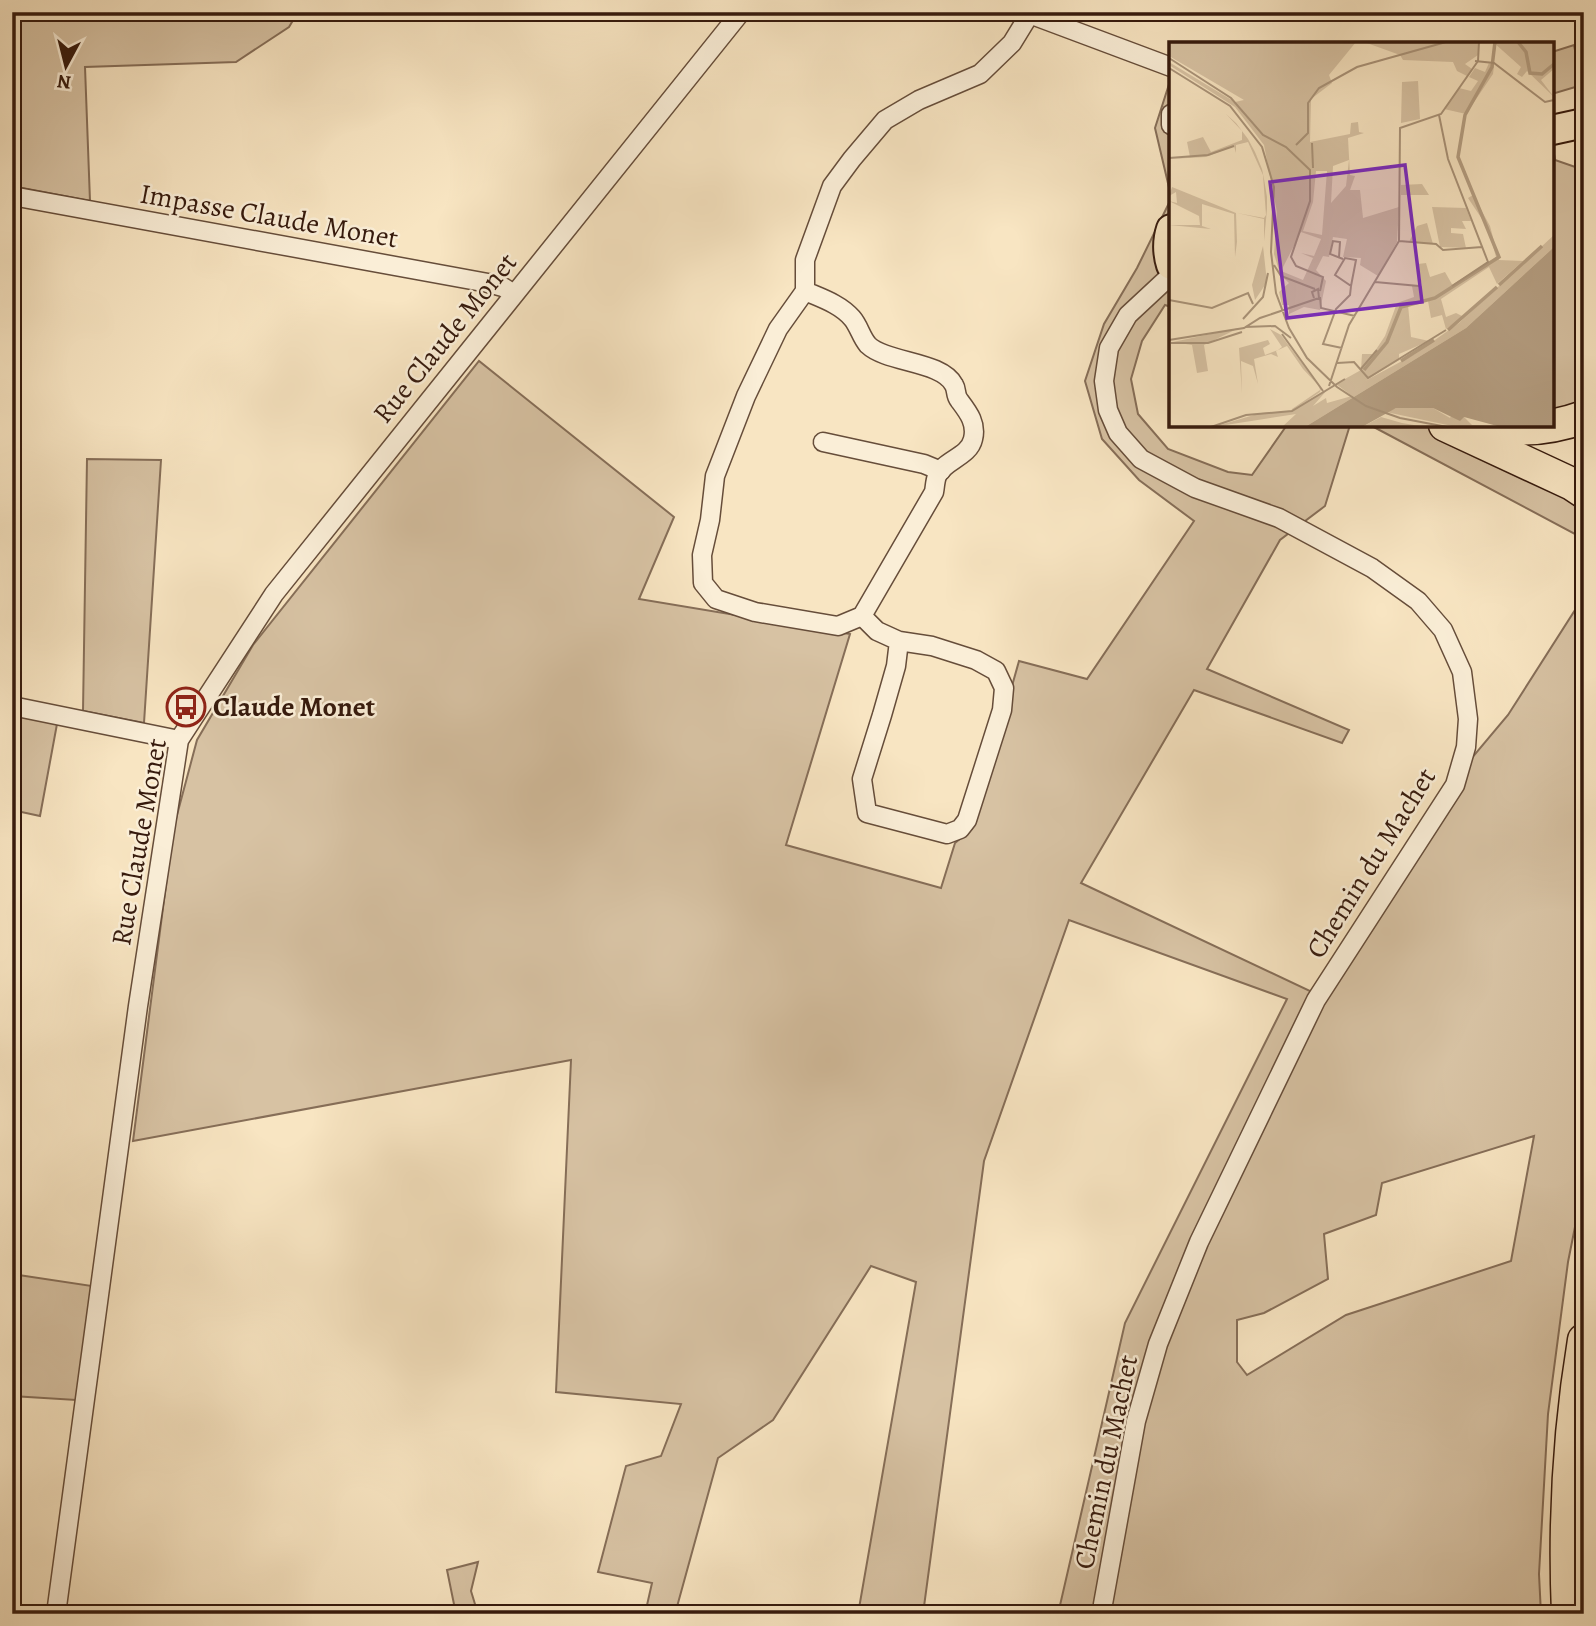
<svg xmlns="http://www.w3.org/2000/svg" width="1596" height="1626" viewBox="0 0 1596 1626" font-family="Alegreya,serif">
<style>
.green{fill:#d7c2a3;stroke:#866e58;stroke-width:2;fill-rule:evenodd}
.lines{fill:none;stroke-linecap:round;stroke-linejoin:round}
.stream{stroke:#836a54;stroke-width:4.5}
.street-casing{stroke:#664d3a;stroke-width:21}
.primary-casing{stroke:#361a0d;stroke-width:32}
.highway-casing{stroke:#361a0d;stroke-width:35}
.street{stroke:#faeed7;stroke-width:18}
.primary{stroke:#f8e5c2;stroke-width:28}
.highway{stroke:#f8e5c2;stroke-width:32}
.labels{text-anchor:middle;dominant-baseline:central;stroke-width:5;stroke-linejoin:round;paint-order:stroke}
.street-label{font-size:28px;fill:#361a0d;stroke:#faeed7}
.poi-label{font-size:28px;font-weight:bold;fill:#361a0d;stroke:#faeed7;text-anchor:start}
.inset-river{fill:none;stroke:#b6a084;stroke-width:3.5}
.inset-road{fill:none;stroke:#aa947a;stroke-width:2}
.view{fill:#7b2cbf;fill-opacity:0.15;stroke:#7b2cbf;stroke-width:3.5}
.inset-edge{fill:none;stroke:#361a0d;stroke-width:3.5}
</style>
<rect width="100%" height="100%" fill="#f8e5c2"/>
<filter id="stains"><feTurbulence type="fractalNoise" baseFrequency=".00286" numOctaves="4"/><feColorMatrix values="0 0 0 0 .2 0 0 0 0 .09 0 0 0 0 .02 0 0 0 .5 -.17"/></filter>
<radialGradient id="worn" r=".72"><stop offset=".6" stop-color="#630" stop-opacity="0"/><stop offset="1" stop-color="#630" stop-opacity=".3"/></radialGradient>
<g class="green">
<path d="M12 12H298L289 27 236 62 85 67 90 201 12 186Z"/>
<path d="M1574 45 1582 85 1552 94V52Z"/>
<path d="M1171 78V196L1155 128Z"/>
<path d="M1552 142 1555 160 1584 170V401L1581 403 1552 411Z"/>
<path d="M1171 199V307L1165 305 1142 341 1131 379 1138 414 1168 449 1228 472 1252 475 1287 425H1350L1325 506 1280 540 1207 669 1349 730 1342 743 1194 690 1081 883 1314 993 1439 797 1508 715 1584 596V1182L1568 1262 1548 1414 1539 1574 1541 1614H1058L1125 1323 1287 999 1069 920 984 1161 923 1614H858L916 1282 871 1266 773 1420 718 1458 675 1614H645L652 1583 598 1572 626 1466 661 1456 681 1404 556 1392 571 1060 133 1141 173 830 197 740 253 645 479 361 674 517 639 599 850 634 786 845 941 888 955 843 972 829 1019 661 1087 679 1194 521 1139 480 1102 439 1085 381 1104 324 1137 268ZM1534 1136 1511 1261 1346 1315 1247 1375 1237 1362V1320L1264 1313 1328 1279 1324 1234 1376 1215 1382 1183Z"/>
<path d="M1370 425H1482L1584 509V543L1577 535Z"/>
<path d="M87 459 161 460 144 723 83 711Z"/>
<path d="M12 714 57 724 40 816 12 810Z"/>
<path d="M12 1274 92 1286 76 1400 12 1396Z"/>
<path d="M478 1562 471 1591 478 1614H456L447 1570Z"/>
</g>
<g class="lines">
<path class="stream" d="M12 17 67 12"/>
<defs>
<g id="street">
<path d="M1024 12 1171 67"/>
<path d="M1171 114V125"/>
<path d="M12 196 488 283 503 287 514 294"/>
<path d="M805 291 778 329 746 396 715 476 710 520 702 555 703 583 716 599 755 612 838 626 862 616 934 492C935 487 935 481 937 476 944 460 969 457 973 439 977 423 968 412 959 400 955 395 957 390 954 385 942 361 887 363 868 345 861 337 859 326 852 318 840 304 821 298 805 291V260L832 186 852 159 885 120 919 100 980 74 1012 43 1031 12"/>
<path d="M823 442 924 464 941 471"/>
<path d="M862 616 877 631 899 641 932 646 976 660 996 671 1004 688 1002 710 967 820 960 829 947 834 867 813 862 779 882 715 896 666 899 641"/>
<path d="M12 706 179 740"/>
<path d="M56 1614 138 1006 179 740 274 594 741 12"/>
<path d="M1103 1614V1604L1136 1421 1158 1344 1199 1242 1316 1000 1455 785 1466 747 1468 719 1462 672 1443 630 1418 601 1372 568 1279 518 1195 488 1141 459 1118 433 1108 410 1104 381 1109 348 1128 315 1171 275"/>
</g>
<g id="primary">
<path d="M1552 130 1584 123"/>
<path d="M1171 229C1167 241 1167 252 1171 265"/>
</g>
<g id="highway">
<path d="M1445 425 1572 484 1584 492"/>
<path d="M1485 425C1519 432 1551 429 1584 417"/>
<path d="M1568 1614C1564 1522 1569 1431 1584 1340"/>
</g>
</defs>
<use href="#street" class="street-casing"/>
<use href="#primary" class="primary-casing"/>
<use href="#highway" class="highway-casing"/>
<use href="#street" class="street"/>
<use href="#primary" class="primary"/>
<use href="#highway" class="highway"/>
</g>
<defs>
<symbol id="bus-ring" viewBox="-11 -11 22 22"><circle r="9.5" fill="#faeed7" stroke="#8f2418" stroke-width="1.5"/><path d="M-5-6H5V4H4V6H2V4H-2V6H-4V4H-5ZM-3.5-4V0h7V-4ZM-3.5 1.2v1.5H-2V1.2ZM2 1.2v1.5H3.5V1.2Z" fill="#8f2418"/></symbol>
</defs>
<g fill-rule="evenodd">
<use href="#bus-ring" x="164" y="685" width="44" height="44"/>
</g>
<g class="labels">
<g class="street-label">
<text transform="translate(269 216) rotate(10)">Impasse Claude Monet</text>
<text transform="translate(445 338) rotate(-51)">Rue Claude Monet</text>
<text transform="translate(139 842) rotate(-80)">Rue Claude Monet</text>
<text transform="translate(1371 863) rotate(-58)">Chemin du Machet</text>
<text transform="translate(1106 1462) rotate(-78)">Chemin du Machet</text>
</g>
<g class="poi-label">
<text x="213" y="707">Claude Monet</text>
</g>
</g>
<g transform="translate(1169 42)">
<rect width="385" height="385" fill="#f8e5c2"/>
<path d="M0 0H187L160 33 163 41 142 57 141 100 181 92 182 81 189 80 190 90 195 91 179 96 181 133 186 134 181 148H191L194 176 230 165 228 200 209 234 191 223 192 216 174 215 178 197 164 195 160 215 154 214 147 228 157 239 151 268 135 265 120 272V263H113L110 250 120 241 111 232 105 212 108 170 95 103 66 65 0 23V20L66 60 75 58 0 14ZM180 118 177 144 162 161 164 124ZM147 129H158L153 193 134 189 144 160ZM132 190 152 197 145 214 132 211 144 216 134 238 112 229ZM195 0H309V13L296 22 303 27 298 34 288 29 284 20 234 18 231 13ZM324 0H385V27L372 38 385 55 358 29 353 35 348 32 352 25ZM320 21 325 24 324 32 297 72 275 67 290 46 302 49 309 39 300 35 306 26 316 30ZM249 39 251 77 232 81 233 40ZM57 72 67 81 79 97 86 110 93 127 95 137 98 155V167L95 199V177L68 171 95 176 97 173 94 133 79 100 67 103V111L65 104 37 115 0 117 21 115 18 100 34 95 42 110 73 98V89ZM253 142 260 153H232V143ZM3 145 67 171 68 200 66 215 65 172 33 162V184L42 187 0 183H31L30 174 0 159 8 161 7 150 0 154ZM304 153 321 184 330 218 354 219 328 242 320 225 272 257 277 275 287 271 295 275 277 287 273 273 262 276 259 259 239 263 242 295 260 299 230 312V318L196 339 246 312 290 281 385 193V205L297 286 136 385H113L127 372 44 385 92 371 122 369 123 367 151 348 150 344 134 327 118 304 107 309 109 315 102 312 85 317 89 342 84 324 72 319 73 352 70 306 99 298 101 302 94 306 96 313 109 308 113 305 101 287 112 293 152 347 151 350 126 367 159 347 144 364 157 356 158 361 183 354 167 342 192 328 193 312H204L216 294 228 261 245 255 243 244H253L249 222 257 221 261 235 276 230 284 244 327 215 319 186 299 156ZM263 165 297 166 302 179H293L297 187 282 186V191L294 192 297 206 271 205ZM258 181 264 202 240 200 248 184ZM94 204 98 240 86 258 83 243ZM70 286 35 303 39 329 28 331 23 303 4 300ZM227 366H264L281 376 283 372 295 375 303 383H323L288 385 217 370ZM212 375 233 381 257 385H193Z" fill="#d7c2a3" fill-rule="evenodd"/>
<path d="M385 205V385H332L295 375 291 379 264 366H227L193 385H136L297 286Z" fill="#b6a084"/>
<path class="inset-river" d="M349 0 357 10 361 31 373 32 385 22M330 243 373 204M279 288 328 245M232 319 265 298M195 328 218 300 232 265 266 256 330 215 289 115 296 73 323 25 326 0"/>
<path class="inset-road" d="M0 16 62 56 94 93 117 105 141 128V159L122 215 127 224 154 235 151 249M306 19 325 21 376 60 385 58M0 26 61 64 93 105 105 145 102 210 107 251 120 286 138 316 168 345 197 364 231 376 278 385M270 73 279 117 319 220 283 244M143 101 144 126M127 103 139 91V61L150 46 188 25 277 0M0 116 39 113 65 104M230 199 267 202 274 208 313 205M170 215 171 200 164 199 161 212 174 217M105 223 112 234 146 247M206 240 250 244M151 255 152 266 186 274M0 258 43 266 79 251 84 262M74 277 94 255 99 231M76 285 106 284 122 296M113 292 154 349M0 298 75 286 91 276 150 256 149 247 143 250 145 256M2 301H39L73 290M173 306 154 302 167 267 181 253 182 244 166 233 176 216 187 218 182 244M168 321 185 320 199 336 277 288M191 328 208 308M160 344 180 283 230 199 231 86 272 72 309 19 310 0M42 385 77 373 123 369 176 337"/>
<path class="view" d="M236 123 253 260 118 276 101 140Z"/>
<rect width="385" height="385" class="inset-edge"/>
</g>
<rect width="1596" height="1626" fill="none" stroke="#f8e5c2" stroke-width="42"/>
<rect x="14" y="14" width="1568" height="1598" fill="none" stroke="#361a0d" stroke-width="3.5"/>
<rect x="21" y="21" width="1554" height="1584" fill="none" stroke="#361a0d" stroke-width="2"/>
<g transform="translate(66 66) rotate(187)" stroke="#faeed7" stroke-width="5" paint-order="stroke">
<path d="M0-5L12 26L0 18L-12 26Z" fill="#361a0d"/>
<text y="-10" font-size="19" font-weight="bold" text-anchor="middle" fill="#361a0d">N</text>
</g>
<rect width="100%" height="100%" filter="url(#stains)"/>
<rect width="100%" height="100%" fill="url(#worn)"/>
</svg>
